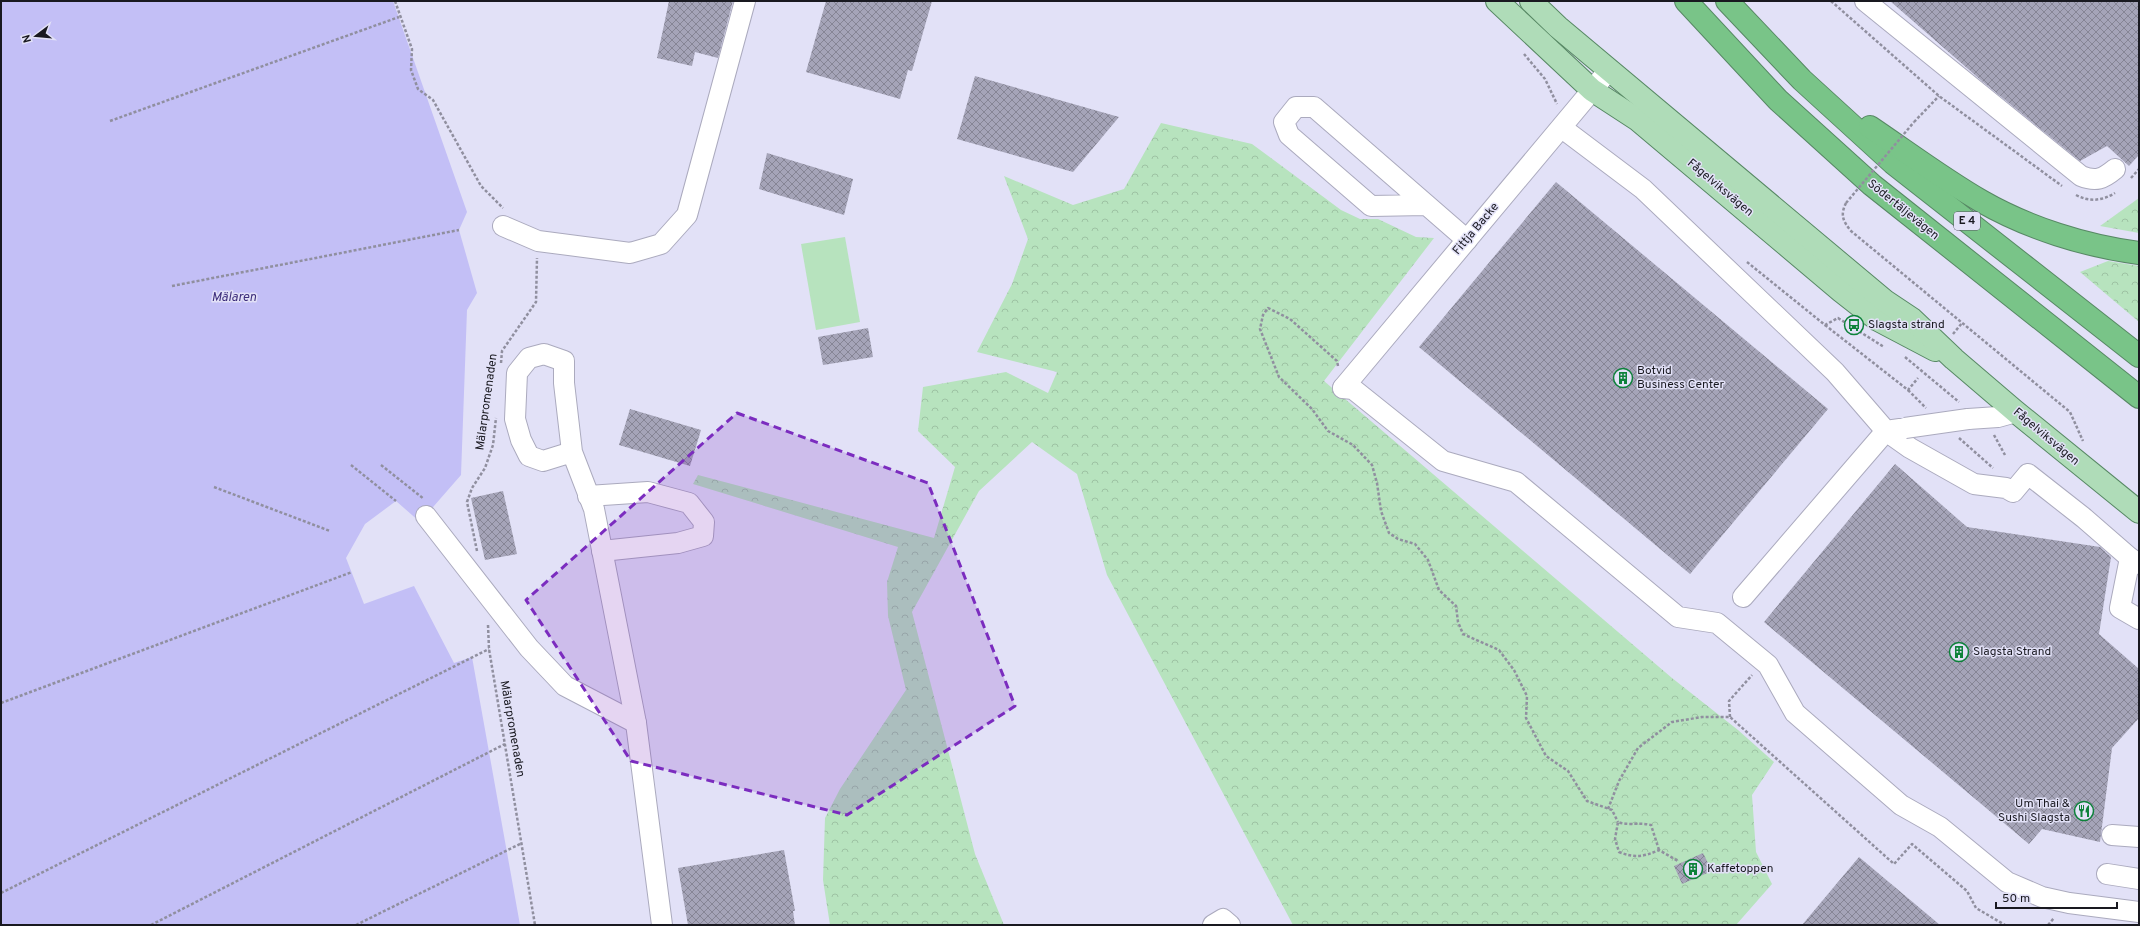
<svg xmlns="http://www.w3.org/2000/svg" width="2140" height="926" viewBox="0 0 2140 926" font-family="Overpass,sans-serif">
<style>
.forest{fill:url(#forest-crowns)}
.park{fill:#b7e3be}
.water{fill:#c3bff6}
.building{fill:url(#building-cross-hatch)}
.lines{fill:none;stroke-linecap:round;stroke-linejoin:round}
.minor-casing{stroke:#abaabe;stroke-width:22}
.major-casing{stroke:#578864;stroke-width:24}
.highway-casing{stroke:#578864;stroke-width:24}
.path{stroke:#908f9f;stroke-width:2.5;stroke-dasharray:3 2;stroke-linecap:butt}
.minor{stroke:#fff;stroke-width:20}
.major{stroke:#afdcb8;stroke-width:22}
.highway{stroke:#79c488;stroke-width:22}
.minor-bridge-casing{stroke:#abaabe;stroke-width:22;stroke-linecap:butt}
.path-bridge{stroke:#908f9f;stroke-width:2.5;stroke-dasharray:3 2;stroke-linecap:butt}
.minor-bridge{stroke:#fff;stroke-width:20}
.marked{fill:#7b2cbf;fill-opacity:0.2;stroke:#7b2cbf;stroke-width:3;stroke-dasharray:8 5;stroke-linejoin:round}
.labels{text-anchor:middle;dominant-baseline:central;stroke-width:3;stroke-linejoin:round;paint-order:stroke}
.shield{fill:#e2e1f7;stroke:#555560;stroke-width:1}
.shield-label{font-size:11px;font-weight:bold;fill:#191920}
.street-label{font-size:12px;fill:#191920;stroke:#e2e1f7}
.poi-label{font-size:12px;fill:#191920;stroke:#e2e1f7;text-anchor:start}
.water-label{font-size:13px;font-style:italic;fill:#3e2e7c;stroke:#e2e1f7}
</style>
<defs>
<pattern id="forest-crowns" width="20" height="18" patternUnits="userSpaceOnUse"><rect width="20" height="18" fill="#b7e3be"/><path d="M2 6a3 3 0 1 1 6 0M12 15a3 3 0 1 1 6 0" fill="none" stroke="#9dc2a3"/></pattern>
<pattern id="building-cross-hatch" width="8" height="8" patternUnits="userSpaceOnUse"><rect width="8" height="8" fill="#a5a4b8"/><path d="M0 0l8 8M0 8l8-8" fill="none" stroke="#868595"/></pattern>
</defs>
<rect width="100%" height="100%" fill="#e2e1f7"/>
<g class="forest">
<path d="M1161 123 1252 144 1341 210 1360 219H1378L1416 237 1434 238 1324 381 1672 678 1738 730 1774 762 1752 795 1756 852 1772 884 1736 925H1293L1107 575 1077 474 1032 442 979 491 912 612 975 854 1004 925H830L823 880 825 818 840 789 906 690 888 616 887 582 898 547 693 484 698 475 934 538 955 467 918 431 923 387 1006 372 1048 393 1057 372 977 352 1012 284 1028 239 1004 176 1073 205 1124 189Z"/>
<path d="M2139 198V233L2100 226Z"/>
<path d="M2108 261 2139 266V322L2080 272Z"/>
</g>
<path class="park" d="M845 237 860 322 816 330 801 244Z"/>
<path class="water" d="M1 1H393L467 212 459 230 477 293 467 310 461 475 420 522 396 501 365 524 346 558 364 604 414 586 454 663 472 657 520 925H1Z"/>
<g class="building">
<path d="M669 1H733L718 58 695 52 692 66 657 58Z"/>
<path d="M826 1H932L912 71 908 70 900 99 806 72Z"/>
<path d="M1890 1H2139V155L2129 166 2107 146 2080 161 1983 82Z"/>
<path d="M975 76 1119 117 1073 172 957 139Z"/>
<path d="M767 153 853 179 844 215 759 189Z"/>
<path d="M1556 182 1828 409 1690 574 1419 347Z"/>
<path d="M868 328 873 357 823 365 818 337Z"/>
<path d="M630 409 701 430 690 466 619 445Z"/>
<path d="M1895 464 1967 527 2100 547 2111 557 2099 634 2139 669V718L2112 748 2100 842 2042 829 2029 844 1764 622Z"/>
<path d="M503 491 517 554 485 560 471 498Z"/>
<path d="M784 850 795 911H793L795 925H688L678 868Z"/>
<path d="M1703 853 1712 871 1682 884 1674 866Z"/>
<path d="M1859 857 1940 925H1802Z"/>
</g>
<g class="lines">
<defs>
<g id="minor">
<path d="M1865 1 2081 176C2096 182 2103 179 2115 169"/>
<path d="M1562 128 1643 189 1835 372 1886 431 1900 429"/>
<path d="M1426 205 1371 206 1289 135 1284 122 1296 107H1314L1467 240"/>
<path d="M503 226 538 241 630 253 661 244 687 215 745 1"/>
<path d="M1343 388 1353 389 1443 461 1516 482 1678 617 1717 623 1768 665 1795 713 1901 805 1940 827 2007 882 2042 897 2069 903 2139 912"/>
<path d="M1343 388 1609 70"/>
<path d="M1968 419 1998 417 2016 412"/>
<path d="M572 452 543 461 529 456 521 440 515 419 517 373 529 358 544 354 564 361V383L572 452 594 509 636 723 662 925"/>
<path d="M588 496 648 492 689 503 704 522 703 536 678 543 602 551"/>
<path d="M426 516 529 648 565 686 636 723"/>
<path d="M2139 564 2130 558 2120 608 2139 619"/>
<path d="M1743 597 1886 431 1910 448 1974 484 2006 488 2013 492 2028 474 2084 518 2130 558"/>
<path d="M2112 835 2139 837"/>
<path d="M2107 874 2139 879"/>
<path d="M1213 925 1223 919 1230 925"/>
</g>
<g id="major">
<path d="M1497 1 1592 90 1638 120 1841 291 1878 320 1935 350"/>
<path d="M1531 1 1558 27 1885 301 1912 319 1954 359 2016 412 2139 512"/>
</g>
<g id="highway">
<path d="M1686 1 1778 100 1872 185 2139 397"/>
<path d="M1727 1 1802 80 1893 163 2139 356"/>
<path d="M1870 127C1907 152 1943 179 1981 201 2028 228 2085 246 2139 253"/>
</g>
</defs>
<use href="#minor" class="minor-casing"/>
<use href="#major" class="major-casing"/>
<use href="#highway" class="highway-casing"/>
<g class="path">
<path d="M395 1 412 49 411 70 418 89 433 100 481 186 503 208"/>
<path d="M1831 1 1939 96 2062 186"/>
<path d="M1524 54 1545 79 1557 104"/>
<path d="M110 121 399 17"/>
<path d="M1914 122 1939 96"/>
<path d="M2131 178 2139 169"/>
<path d="M2076 195C2089 202 2102 201 2115 193"/>
<path d="M1846 203C1840 215 1843 221 1851 231L2070 412 2083 441"/>
<path d="M1747 262 1825 325 1838 318 1884 347"/>
<path d="M172 286 459 230"/>
<path d="M1825 325 1908 390 1918 378"/>
<path d="M1953 334 1962 323"/>
<path d="M1905 357 1959 402"/>
<path d="M501 363 502 351 536 302 537 258"/>
<path d="M1338 366 1337 361 1290 319 1268 308 1263 315 1260 329 1279 377 1312 409 1328 431 1353 445 1372 465 1377 483 1381 511 1389 533 1398 539 1415 544 1428 560 1439 590 1456 606 1458 622 1463 634 1499 650 1514 670 1527 696 1526 718 1546 756 1568 771 1587 801 1612 810 1618 822"/>
<path d="M1908 390 1926 408"/>
<path d="M1994 435 2005 455"/>
<path d="M1959 438 1993 468"/>
<path d="M351 465 396 501"/>
<path d="M381 465 424 499"/>
<path d="M214 487 330 531"/>
<path d="M477 551 467 502 472 488 485 468 493 445 496 418"/>
<path d="M488 625 489 649 535 925"/>
<path d="M1 703 352 572"/>
<path d="M1730 717 1729 701 1752 675"/>
<path d="M1608 809 1619 781 1638 748 1672 722 1702 717H1730L1894 864 1912 844 1967 891 1976 908 2005 925"/>
<path d="M1659 850 1651 825C1639 822 1628 826 1618 822L1615 839 1619 852C1634 858 1644 857 1659 850L1678 861"/>
<path d="M1 893 489 649"/>
<path d="M151 925 505 744"/>
<path d="M356 925 522 843"/>
<path d="M2048 925 2054 918"/>
</g>
<use href="#minor" class="minor"/>
<use href="#major" class="major"/>
<use href="#highway" class="highway"/>
<defs>
<path id="minor-bridge" d="M1905 428 1968 419"/>
</defs>
<use href="#minor-bridge" class="minor-bridge-casing"/>
<path class="path-bridge" d="M1846 203 1914 122"/>
<use href="#minor-bridge" class="minor-bridge"/>
</g>
<path class="marked" d="M737 413 928 483 1015 706 847 815 631 761 526 600Z"/>
<defs>
<symbol id="bus-ring" viewBox="-11 -11 22 22"><circle r="9.5" fill="#e2e1f7" stroke="#0d823a" stroke-width="1.5"/><path d="M-5-6H5V4H4V6H2V4H-2V6H-4V4H-5ZM-3.5-4V0h7V-4ZM-3.5 1.2v1.5H-2V1.2ZM2 1.2v1.5H3.5V1.2Z" fill="#0d823a"/></symbol>
<symbol id="building-ring" viewBox="-11 -11 22 22"><circle r="9.5" fill="#e2e1f7" stroke="#0d823a" stroke-width="1.5"/><path d="M-4-6H4V6H1V3H-1V6H-4ZM-2.5-4.3h1.7v1.8h-1.7ZM.8-4.3h1.7v1.8H.8ZM-2.5-1h1.7V.8h-1.7ZM.8-1h1.7V.8H.8Z" fill="#0d823a"/></symbol>
<symbol id="restaurant-ring" viewBox="-11 -11 22 22"><circle r="9.5" fill="#e2e1f7" stroke="#0d823a" stroke-width="1.5"/><path d="M-5-6h1v4h1v-4h1v4h1v-4h1v5L-1.5 .5V6h-2V.5L-5-1ZM5-6V6H3V1.5H1.5Q1.5-4 5-6Z" fill="#0d823a"/></symbol>
</defs>
<g fill-rule="evenodd">
<use href="#bus-ring" x="1843" y="314" width="22" height="22"/>
<use href="#building-ring" x="1612" y="367" width="22" height="22"/>
<use href="#building-ring" x="1948" y="641" width="22" height="22"/>
<use href="#restaurant-ring" x="2073" y="800" width="22" height="22"/>
<use href="#building-ring" x="1682" y="858" width="22" height="22"/>
</g>
<g class="labels">
<rect class="shield" x="1954" y="212" width="26" height="18" rx="3"/>
<g class="shield-label">
<text x="1967" y="221">E 4</text>
</g>
<g class="street-label">
<text transform="translate(1720 188) rotate(40)">Fågelviksvägen</text>
<text transform="translate(1903 210) rotate(39)">Södertäljevägen</text>
<text transform="translate(1476 229) rotate(-50)">Fittja Backe</text>
<text transform="translate(487 402) rotate(-82)">Mälarpromenaden</text>
<text transform="translate(2046 437) rotate(40)">Fågelviksvägen</text>
<text transform="translate(512 729) rotate(80)">Mälarpromenaden</text>
</g>
<g class="poi-label">
<text x="1868" y="325">Slagsta strand</text>
<text x="1637" y="371">Botvid<tspan x="1637" dy="14">Business Center</tspan></text>
<text x="1973" y="652">Slagsta Strand</text>
<text x="2070" y="804" text-anchor="end">Um Thai &amp;<tspan x="2070" dy="14">Sushi Slagsta</tspan></text>
<text x="1707" y="869">Kaffetoppen</text>
</g>
<g class="water-label">
<text x="234" y="298">Mälaren</text>
</g>
</g>
<rect width="2140" height="926" fill="none" stroke="#191920" stroke-width="4"/>
<g transform="translate(36 36) rotate(254)" stroke="#e2e1f7" stroke-width="3" paint-order="stroke">
<path d="M0-3L7 15L0 10L-7 15Z" fill="#191920"/>
<text y="-6" font-size="11" font-weight="bold" text-anchor="middle" fill="#191920">N</text>
</g>
<path d="M1996 902v6h121v-6" fill="none" stroke="#191920" stroke-width="2"/>
<text x="2002" y="902" font-size="12" fill="#191920" stroke="#e2e1f7" stroke-width="3" paint-order="stroke">50 m</text>
</svg>
